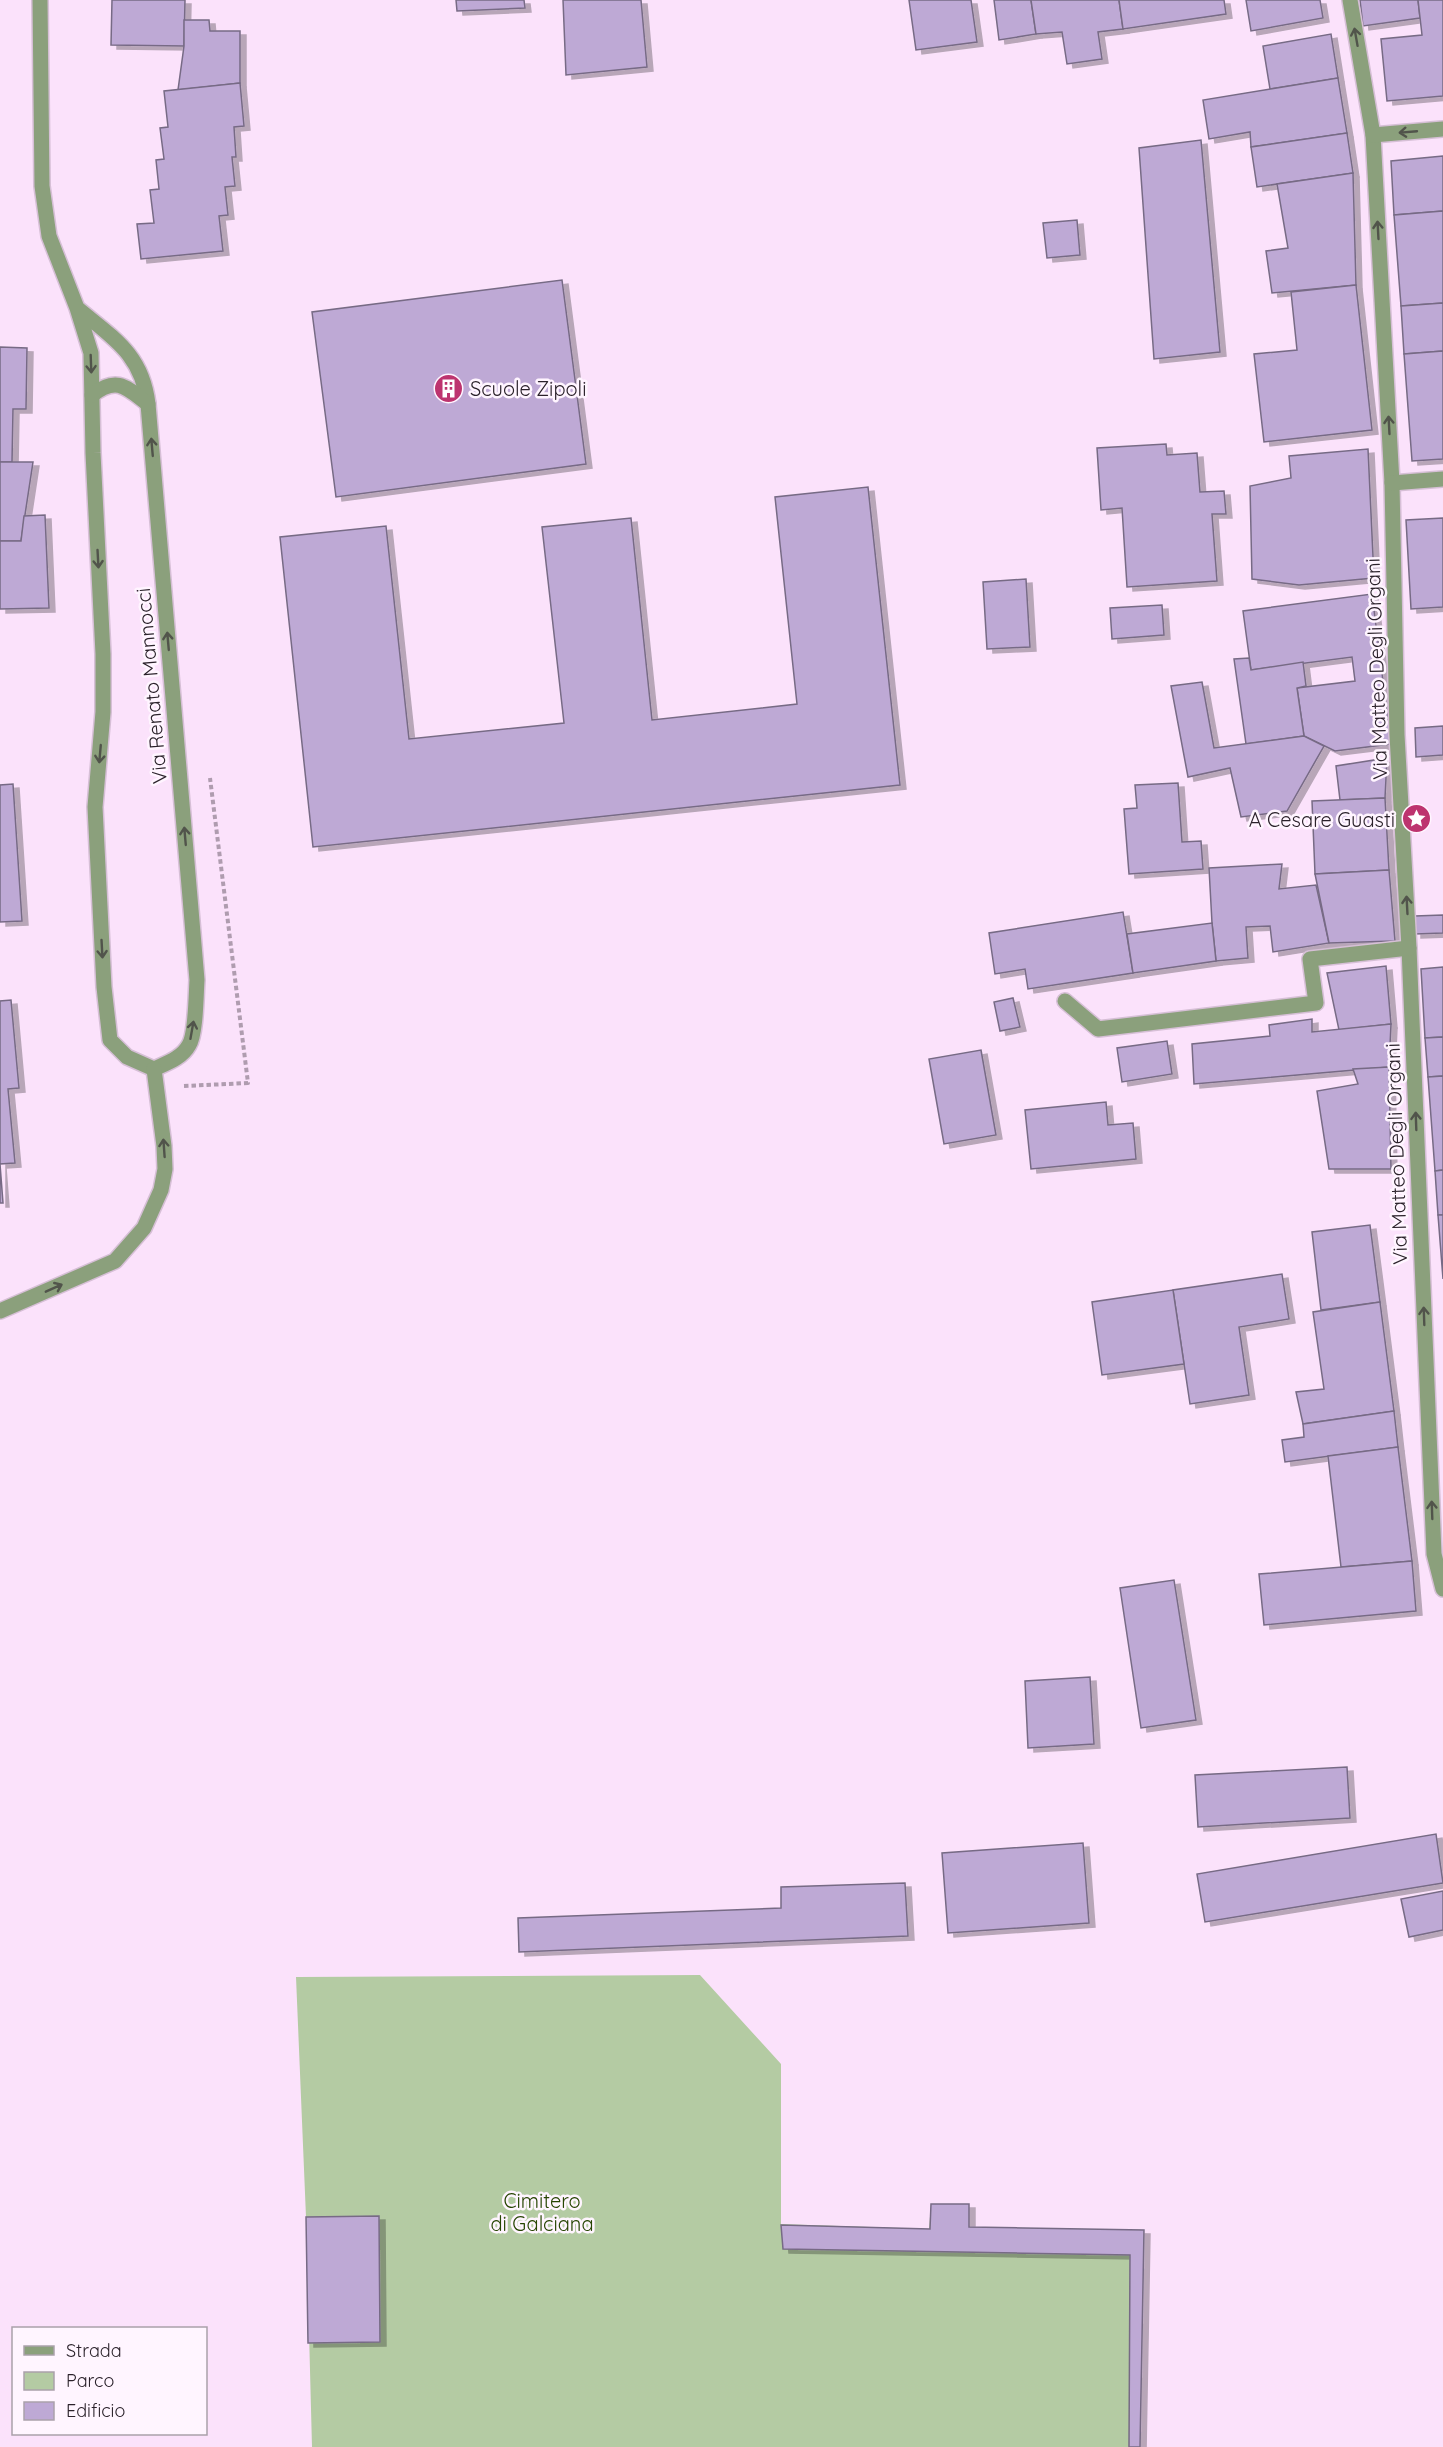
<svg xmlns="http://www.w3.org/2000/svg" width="1443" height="2447" viewBox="0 0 1443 2447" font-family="Quicksand,sans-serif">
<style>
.green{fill:#b4cba3}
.building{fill:#bea9d5;stroke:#776b85;stroke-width:1.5;filter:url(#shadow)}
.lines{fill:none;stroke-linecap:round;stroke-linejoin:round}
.minor-casing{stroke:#d6bfd6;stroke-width:18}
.path{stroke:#af9caf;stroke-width:4;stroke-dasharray:4.5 3;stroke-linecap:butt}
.minor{stroke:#8ba07c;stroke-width:15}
.oneway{stroke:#51544b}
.labels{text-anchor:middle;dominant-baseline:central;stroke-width:5;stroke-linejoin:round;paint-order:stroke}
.poi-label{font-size:20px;fill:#2b222b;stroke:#fff5ff;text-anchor:start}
.street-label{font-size:20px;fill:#2b222b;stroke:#fff5ff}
.park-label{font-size:20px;fill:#264502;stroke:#fff5ff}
</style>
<defs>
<filter id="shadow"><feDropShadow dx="6" dy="4" stdDeviation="0" flood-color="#0004"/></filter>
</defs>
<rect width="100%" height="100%" fill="#fbe2fb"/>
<path class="green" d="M700 1975 781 2064V2224L929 2229 931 2204H969V2227L1144 2230 1140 2447H312L306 2217 296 1977Z"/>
<g class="building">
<path d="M112 0H185L184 46 111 45Z"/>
<path d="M456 0H524L525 8 457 11Z"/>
<path d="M563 0H641L647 67 566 75Z"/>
<path d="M909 0H971L977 42 916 50Z"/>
<path d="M994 0H1031L1036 34 999 40Z"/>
<path d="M1031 0H1119L1123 29 1098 32 1102 59 1067 64 1062 32 1036 34Z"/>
<path d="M1119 0H1224L1226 14 1123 29Z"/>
<path d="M1246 0H1320L1323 18 1251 31Z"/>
<path d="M1360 0H1418L1420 18 1363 26Z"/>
<path d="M1418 0H1443V96L1387 101 1381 39 1422 35Z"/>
<path d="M184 20H209L210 31H240V83L178 90 184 46Z"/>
<path d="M1331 34 1338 78 1270 89 1263 46Z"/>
<path d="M1338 78 1347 133 1251 147 1250 132 1209 139 1203 100Z"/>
<path d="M240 83 244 126 234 127 236 157H232L235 186 225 187 228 215 219 216 223 251 141 259 137 224 154 223 150 190 159 189 156 160 164 159 160 128 168 127 164 91Z"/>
<path d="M1347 133 1353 173 1257 187 1251 147Z"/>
<path d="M1201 140 1220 352 1154 359 1139 148Z"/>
<path d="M1443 156V211L1394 215 1391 161Z"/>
<path d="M1353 173 1356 285 1272 293 1266 251 1288 248 1277 184Z"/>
<path d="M1443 211V303L1401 306 1394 215Z"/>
<path d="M1077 220 1080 255 1047 258 1043 223Z"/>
<path d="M562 280 586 464 336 497 312 312Z"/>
<path d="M1356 285 1372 430 1264 442 1254 354 1297 350 1291 292Z"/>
<path d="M1443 303V351L1404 354 1401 306Z"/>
<path d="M0 347 27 348 26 409H13L12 462H0Z"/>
<path d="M1443 351V459L1412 461 1404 354Z"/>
<path d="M1166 444 1167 455 1197 453 1200 492 1224 491 1226 514H1212L1217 581 1127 587 1122 508 1101 510 1097 448Z"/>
<path d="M1368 449 1374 578 1299 585 1252 579 1250 486 1291 478 1289 456Z"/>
<path d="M0 462H33L21 541H0Z"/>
<path d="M868 487 900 785 313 847 280 537 386 526 409 739 564 723 542 527 631 518 652 720 797 704 775 497Z"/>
<path d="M45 515 49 608 0 609V541H21L24 516Z"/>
<path d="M1443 518V607L1411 609 1406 520Z"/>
<path d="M1026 579 1030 647 987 649 983 582Z"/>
<path d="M1372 594 1391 744 1335 751 1304 736 1297 688 1355 681 1352 657 1251 670 1243 611Z"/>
<path d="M1162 605 1164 635 1112 639 1110 608Z"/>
<path d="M1249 658 1251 670 1303 662 1306 686 1297 688 1304 736 1246 744 1234 659Z"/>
<path d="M1202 682 1214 748 1304 736 1324 746 1287 811 1241 817 1230 768 1188 777 1171 686Z"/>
<path d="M1443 726V755L1416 757 1415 728Z"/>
<path d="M1387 758 1385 798 1340 800 1336 766Z"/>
<path d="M1178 783 1182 842 1201 841 1203 869 1129 874 1124 809 1137 808 1135 785Z"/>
<path d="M13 784 22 921 0 922V785Z"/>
<path d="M1385 798 1389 870 1315 874 1312 801Z"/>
<path d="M1282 864 1279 889 1316 885 1329 943 1273 952 1270 926 1246 927 1248 958 1216 961 1212 923 1209 868Z"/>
<path d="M1389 870 1395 941 1329 943 1315 874Z"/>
<path d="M1123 912 1133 973 1028 989 1025 969 995 974 989 933Z"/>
<path d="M1443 915V933L1415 934V916Z"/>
<path d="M1212 923 1216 961 1133 973 1127 934Z"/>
<path d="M1386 966 1391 1024 1339 1030 1327 973Z"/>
<path d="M1443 967V1037L1425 1038 1421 969Z"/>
<path d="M1013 998 1020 1027 1000 1031 994 1002Z"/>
<path d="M11 1000 19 1088 8 1089 15 1163 0 1164 3 1203H0V1001Z"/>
<path d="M1312 1019V1032L1391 1024 1389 1067 1194 1084 1192 1044 1270 1036 1269 1025Z"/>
<path d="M1443 1037V1076L1428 1077 1425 1038Z"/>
<path d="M1167 1041 1172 1074 1122 1082 1117 1048Z"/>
<path d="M981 1050 996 1135 944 1144 929 1059Z"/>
<path d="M1389 1067 1391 1169H1329L1317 1091 1358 1084 1353 1069Z"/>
<path d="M1443 1076V1170L1435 1171 1428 1077Z"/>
<path d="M1106 1102 1108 1125 1133 1123 1136 1159 1031 1169 1025 1110Z"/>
<path d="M1443 1170V1215H1438L1435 1171Z"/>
<path d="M1438 1215H1443V1279Z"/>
<path d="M1370 1225 1380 1302 1321 1310 1312 1232Z"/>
<path d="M1282 1274 1289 1319 1239 1327 1249 1395 1190 1404 1173 1290Z"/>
<path d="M1173 1290 1184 1364 1102 1375 1092 1302Z"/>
<path d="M1380 1302 1394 1411 1303 1424 1296 1392 1324 1389 1313 1312Z"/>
<path d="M1394 1411 1398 1447 1285 1462 1282 1440 1304 1437 1303 1424Z"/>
<path d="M1398 1447 1412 1561 1341 1567 1328 1456Z"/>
<path d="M1412 1561 1416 1611 1264 1625 1259 1574Z"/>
<path d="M1174 1580 1196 1720 1141 1728 1120 1588Z"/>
<path d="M1090 1677 1094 1744 1028 1748 1025 1681Z"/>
<path d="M1347 1767 1350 1818 1198 1827 1195 1775Z"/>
<path d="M1436 1834 1443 1883 1205 1922 1197 1874Z"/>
<path d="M1083 1843 1089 1923 948 1933 942 1853Z"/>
<path d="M905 1883 908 1936 519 1952 518 1918 781 1908V1887Z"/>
<path d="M1443 1891V1930L1409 1937 1401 1899Z"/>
<path d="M931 2204H969V2227L1144 2230 1140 2447H1129L1130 2255 783 2249 781 2225 930 2229Z"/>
<path d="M379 2216 380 2342 308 2343 306 2217Z"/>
</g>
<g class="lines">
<defs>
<g id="minor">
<path d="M40 0 42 186 49 236 77 308 91 353 93 453 103 654V712L95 807 104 987 110 1040 127 1057 154 1069C167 1063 182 1058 189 1045 196 1034 196 994 197 980L148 404C142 354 113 338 77 308"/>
<path d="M1350 0 1373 135 1392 483 1397 735 1409 948 1434 1554 1443 1589"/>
<path d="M1373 135 1443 129"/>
<path d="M92 395C117 376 126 387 148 404"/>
<path d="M1392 483 1443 479"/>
<path d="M1065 1001 1098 1029 1316 1003 1310 959 1409 948"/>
<path d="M0 1311 115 1261 144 1228 161 1190 165 1169 164 1146 154 1069"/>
</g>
</defs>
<use href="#minor" class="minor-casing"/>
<path class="path" d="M184 1086 248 1083 210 778"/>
<use href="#minor" class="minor"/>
</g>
<defs><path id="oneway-shaft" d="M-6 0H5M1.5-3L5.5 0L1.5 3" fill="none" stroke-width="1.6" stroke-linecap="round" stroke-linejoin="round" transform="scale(1.5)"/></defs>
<g class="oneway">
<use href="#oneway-shaft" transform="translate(1356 37) rotate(-100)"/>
<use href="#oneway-shaft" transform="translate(1408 132) rotate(175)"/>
<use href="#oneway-shaft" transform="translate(1378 230) rotate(-93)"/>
<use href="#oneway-shaft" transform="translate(91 364) rotate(88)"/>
<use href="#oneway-shaft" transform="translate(1389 425) rotate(-93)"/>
<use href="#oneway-shaft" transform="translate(152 447) rotate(-95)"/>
<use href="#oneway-shaft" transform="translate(98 559) rotate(87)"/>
<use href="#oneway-shaft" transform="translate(168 641) rotate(-95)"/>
<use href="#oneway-shaft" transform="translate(100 754) rotate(95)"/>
<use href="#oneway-shaft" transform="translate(185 836) rotate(-95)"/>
<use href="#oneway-shaft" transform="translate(1407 905) rotate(-93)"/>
<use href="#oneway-shaft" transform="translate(102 949) rotate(87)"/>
<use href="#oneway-shaft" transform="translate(192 1030) rotate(-80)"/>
<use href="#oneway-shaft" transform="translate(1416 1121) rotate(-92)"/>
<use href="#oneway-shaft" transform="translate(164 1148) rotate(-94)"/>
<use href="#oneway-shaft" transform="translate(54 1288) rotate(-24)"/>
<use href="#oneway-shaft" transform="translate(1424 1316) rotate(-92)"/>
<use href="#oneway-shaft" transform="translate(1432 1510) rotate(-92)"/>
</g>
<defs>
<symbol id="building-disc" viewBox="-11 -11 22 22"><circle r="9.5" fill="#bd346f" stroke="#fff5ff"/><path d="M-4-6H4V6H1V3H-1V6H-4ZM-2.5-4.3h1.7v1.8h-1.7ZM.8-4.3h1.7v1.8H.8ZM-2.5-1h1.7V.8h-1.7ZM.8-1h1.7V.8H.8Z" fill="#fff"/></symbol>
<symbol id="sight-disc" viewBox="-11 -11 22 22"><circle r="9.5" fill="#bd346f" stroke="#fff5ff"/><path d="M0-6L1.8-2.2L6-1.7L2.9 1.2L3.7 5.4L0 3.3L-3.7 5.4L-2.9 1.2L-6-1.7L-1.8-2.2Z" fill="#fff"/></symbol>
</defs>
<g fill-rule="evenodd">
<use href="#building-disc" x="432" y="372" width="33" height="33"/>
<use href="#sight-disc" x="1400" y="802" width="33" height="33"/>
</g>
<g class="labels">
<g class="poi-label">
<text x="470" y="388">Scuole Zipoli</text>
<text x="1395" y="819" text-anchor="end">A Cesare Guasti</text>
</g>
<g class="street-label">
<text transform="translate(1376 669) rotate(-92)">Via Matteo Degli Organi</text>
<text transform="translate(151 686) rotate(-95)">Via Renato Mannocci</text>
<text transform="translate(1396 1154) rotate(-92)">Via Matteo Degli Organi</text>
</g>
<g class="park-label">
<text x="542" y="2200">Cimitero<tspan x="542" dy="23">di Galciana</tspan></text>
</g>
</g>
<rect x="12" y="2327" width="195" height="108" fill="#fff5ff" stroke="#aaa1aa" stroke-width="1.5"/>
<rect x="24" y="2346" width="30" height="9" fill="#8ba07c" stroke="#aaa1aa" stroke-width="1.5"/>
<text x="66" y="2357" font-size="18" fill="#2b222b">Strada</text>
<rect x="24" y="2372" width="30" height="18" fill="#b4cba3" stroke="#aaa1aa" stroke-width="1.5"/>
<text x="66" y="2387" font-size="18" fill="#2b222b">Parco</text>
<rect x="24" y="2402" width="30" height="18" fill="#bea9d5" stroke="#aaa1aa" stroke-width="1.5"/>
<text x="66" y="2417" font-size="18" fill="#2b222b">Edificio</text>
</svg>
